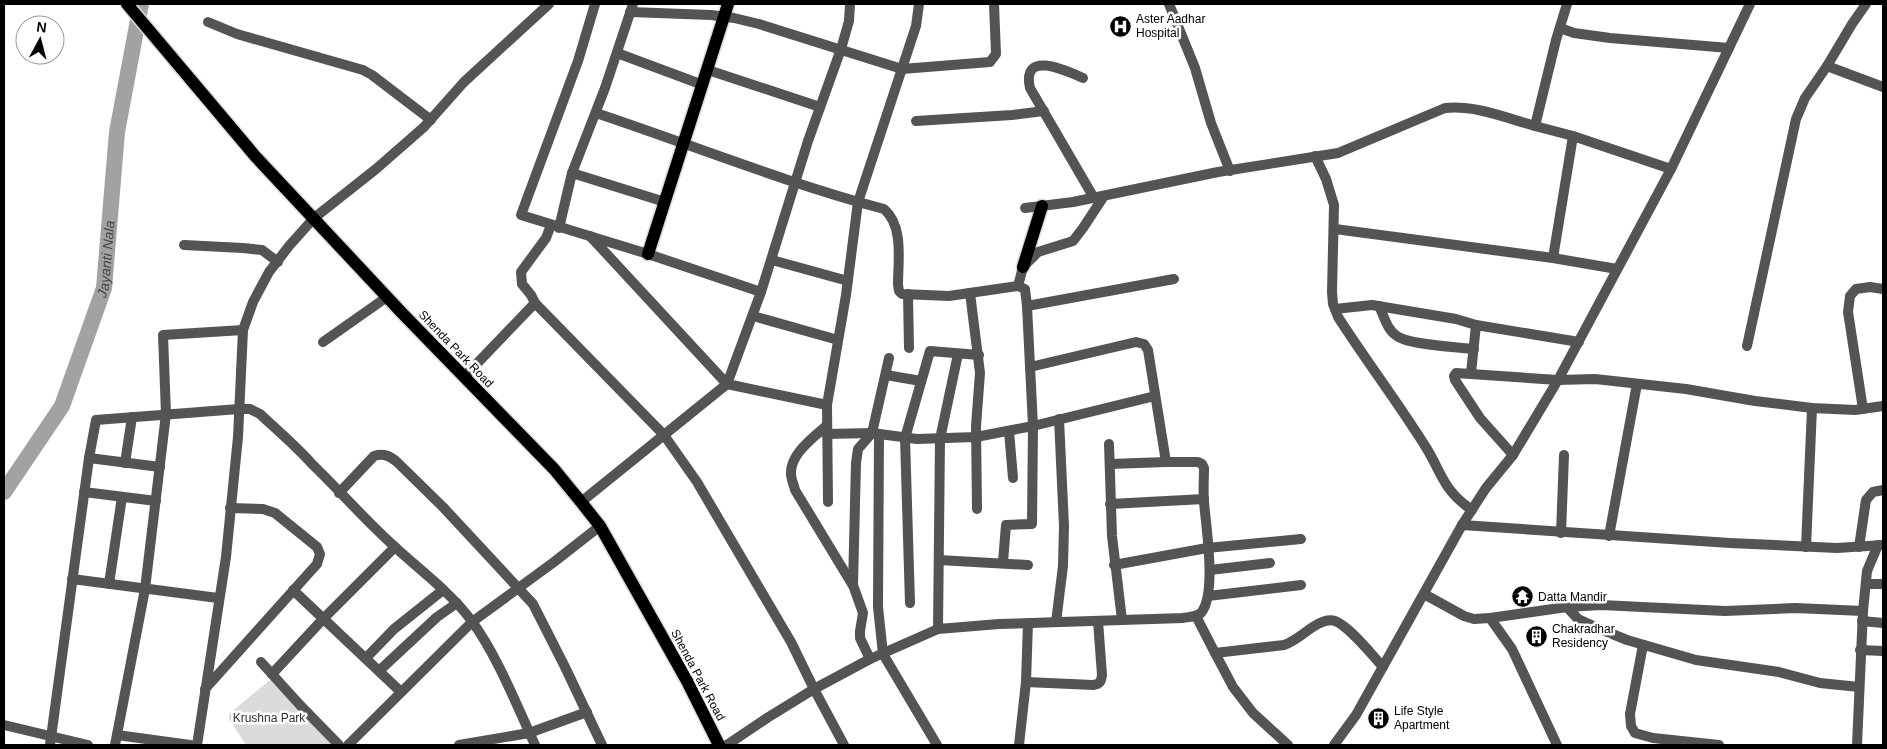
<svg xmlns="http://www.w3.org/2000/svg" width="1887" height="749" viewBox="0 0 1887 749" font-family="Arial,sans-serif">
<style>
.green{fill:#dbdbdb}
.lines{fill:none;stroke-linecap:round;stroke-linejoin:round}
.river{stroke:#a2a2a2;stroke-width:16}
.major-casing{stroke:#dbdbdb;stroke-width:15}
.minor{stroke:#545454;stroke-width:10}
.major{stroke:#000;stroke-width:12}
.labels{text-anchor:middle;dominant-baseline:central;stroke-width:5;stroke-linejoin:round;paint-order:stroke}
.poi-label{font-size:12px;fill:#000;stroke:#fff;text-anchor:start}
.street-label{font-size:12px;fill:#000;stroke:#fff}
.park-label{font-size:12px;fill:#323232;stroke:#fff}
.water-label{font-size:14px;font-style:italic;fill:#434343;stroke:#fff}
</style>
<rect width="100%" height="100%" fill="#fff"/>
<path class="green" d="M270 680 339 745H246L229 719V714Z"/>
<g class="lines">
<path class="river" id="s1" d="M4 492 62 406 104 288 117 132 141 4"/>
<defs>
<g id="major">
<path d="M127 4 255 156 402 313 554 469 581 502 600 526 687 681 719 745"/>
<path d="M648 254 728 4"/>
<path d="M1023 267 1042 206"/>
</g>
</defs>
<use href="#major" class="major-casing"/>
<g class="minor">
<path d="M595 4 578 61 521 215 648 254 761 292"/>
<path d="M1169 4 1195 68 1211 123 1230 171"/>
<path d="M1567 4 1556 40 1535 126 1573 136 1671 169"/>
<path d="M1866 4 1852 24 1827 66 1883 87"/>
<path d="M630 12 711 15 734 18 759 24 902 69 990 62 996 54 994 4"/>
<path d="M208 22 237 34 363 70 372 75 431 120"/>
<path d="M1560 28 1574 33 1610 38 1729 48"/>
<path d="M617 53 703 85"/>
<path d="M708 70 820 107"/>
<path d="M1083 78C1067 71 1021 49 1030 88L1094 198"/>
<path d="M596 113C692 145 786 183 884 209 904 226 898 261 898 285L899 291 902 294 949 296 1018 286 1025 289 1027 306 1174 279"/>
<path d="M916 121 1012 115 1044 111"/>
<path d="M1315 156 1326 179 1334 205 1332 292 1333 304 1338 317C1367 362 1399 404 1427 449 1443 476 1444 491 1472 510"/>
<path d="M572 173 665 202"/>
<path d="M1025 208 1073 202 1218 172 1338 153 1445 108C1476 105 1506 118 1535 126"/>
<path d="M551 225 546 238 521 272 522 284 531 295 535 303 664 435 697 482 791 642 814 689 844 745"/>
<path d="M559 228 572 173 605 88 633 4"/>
<path d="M1335 229 1553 258 1617 269"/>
<path d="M590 236 727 384 827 405"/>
<path d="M184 245 243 248 262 250 278 262"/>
<path d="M1553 258 1573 136"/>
<path d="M772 260 848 281"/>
<path d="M1018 286 1023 267 1038 252 1073 241 1083 228 1104 196"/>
<path d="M970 293 980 373 976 426 977 509"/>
<path d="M908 294 909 348"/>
<path d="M1379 306C1384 316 1387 330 1397 336 1409 345 1457 347 1474 349"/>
<path d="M1335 309 1372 305 1456 319 1476 325"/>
<path d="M753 316 838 340"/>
<path d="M323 342 387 297"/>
<path d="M1747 346 1796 119 1805 98 1827 66"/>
<path d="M1471 373 1476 325 1579 342"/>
<path d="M886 375 921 381"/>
<path d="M464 377 535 303"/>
<path d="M1863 409 1848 312 1850 296 1856 289 1870 287 1883 289"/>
<path d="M826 426C812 439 790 454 791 474 791 479 794 485 795 490L852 584"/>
<path d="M1009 431 1013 478"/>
<path d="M826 434 872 433 917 439 976 437 1033 426 1155 396"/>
<path d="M879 434 878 607 883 654 937 745"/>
<path d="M1109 444 1112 536 1122 620"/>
<path d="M1513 455 1480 418 1455 380 1454 376 1456 373 1558 380 1595 379 1686 389 1755 401 1812 408 1855 410 1883 406"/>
<path d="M89 458 160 467"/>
<path d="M125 463 132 417"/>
<path d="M1110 464 1166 462"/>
<path d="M84 492 156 501"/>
<path d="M339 493 374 456C384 453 390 456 397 462L443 507 533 604 565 667 602 745"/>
<path d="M581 502 727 384 761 292 808 141 841 49 849 21 850 4"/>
<path d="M828 502 827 405 846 295 858 202 916 26 919 4"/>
<path d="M1110 504 1204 499"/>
<path d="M1462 525 1730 543 1837 548 1883 545"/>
<path d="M1561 533 1564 455"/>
<path d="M1609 536 1637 384"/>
<path d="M1806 547 1812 408"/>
<path d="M1859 547 1866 500 1873 492 1883 490"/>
<path d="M939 560 1028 565"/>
<path d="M1003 562 1006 525 1032 524 1033 426 1027 306"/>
<path d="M1114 565 1207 548 1301 539"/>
<path d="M1210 570 1270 563"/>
<path d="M72 579 218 598"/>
<path d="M109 584 122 497"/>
<path d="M1866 584H1883"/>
<path d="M293 590 401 692"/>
<path d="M1424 594 1464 616 1474 619 1490 618 1512 649 1557 745"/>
<path d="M1208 596 1301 585"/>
<path d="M910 603 905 438 930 351 979 355"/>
<path d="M1567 607 1578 619 1600 629 1627 640 1696 660 1779 672 1820 683 1859 687"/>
<path d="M1196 616 1215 653 1284 645C1298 640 1307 629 1320 623 1325 621 1330 619 1335 621 1349 626 1372 655 1383 667"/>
<path d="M1490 618 1567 607 1601 605 1725 611 1795 608 1863 611"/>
<path d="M1862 621 1883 623"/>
<path d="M1056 622 1063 566 1064 526 1059 419"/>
<path d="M938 629 940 439 958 354"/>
<path d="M1643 645 1630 714 1631 726 1635 733 1653 738 1719 745"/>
<path d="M1860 650 1883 651"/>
<path d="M1215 653 1233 687 1253 713 1288 745"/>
<path d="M366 658 394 629 443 590"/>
<path d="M870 659 860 638V631L863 613 853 585 856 463 858 449 872 433 889 358"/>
<path d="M261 662 300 705 339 745"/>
<path d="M380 670 437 617 457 603"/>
<path d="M272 674 324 618 395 547"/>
<path d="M1026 682 1093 685C1100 684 1101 682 1102 675L1098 621"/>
<path d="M205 689 317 564 320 554 317 547 275 513 263 509 230 508"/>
<path d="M4 725 88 745"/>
<path d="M117 735 190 745"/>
<path d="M50 745 89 458 96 420 239 409H250L260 414C278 431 296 446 312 464 340 491 366 521 395 547 421 571 450 592 471 620 497 655 517 706 535 745"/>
<path d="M115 745 145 589 166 414 163 335 243 330"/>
<path d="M197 745 226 557 238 437 243 330 253 302 269 272 289 246 314 218 376 169 424 127 464 82 549 4"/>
<path d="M348 745 472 622 554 562 600 526"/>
<path d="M459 745 529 733 587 712"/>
<path d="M727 745 767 718 814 689 870 659 938 629 999 624 1183 618C1188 617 1196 617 1201 613 1217 594 1206 527 1204 502 1203 491 1204 479 1204 468L1202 464 1198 462H1166L1148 350 1144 344 1136 342 1030 367"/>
<path d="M1019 745 1026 682 1028 623"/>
<path d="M1334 745 1356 715 1462 525 1486 488 1513 455 1558 380 1671 169 1750 4"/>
<path d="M1857 745 1863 611 1867 571 1878 545"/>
</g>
<use href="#major" class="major"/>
</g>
<defs>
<symbol id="hospital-disc" viewBox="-11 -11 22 22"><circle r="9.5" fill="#000" stroke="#fff"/><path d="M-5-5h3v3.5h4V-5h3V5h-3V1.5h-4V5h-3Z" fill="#fff"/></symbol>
<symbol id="temple-disc" viewBox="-11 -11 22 22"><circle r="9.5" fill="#000" stroke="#fff"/><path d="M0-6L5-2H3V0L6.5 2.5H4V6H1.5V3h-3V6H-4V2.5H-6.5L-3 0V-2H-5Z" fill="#fff"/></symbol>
<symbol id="building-disc" viewBox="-11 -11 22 22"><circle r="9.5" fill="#000" stroke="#fff"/><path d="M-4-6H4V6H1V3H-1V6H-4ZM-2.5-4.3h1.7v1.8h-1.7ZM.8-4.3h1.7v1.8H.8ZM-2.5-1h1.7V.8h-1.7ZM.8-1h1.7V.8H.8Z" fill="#fff"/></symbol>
</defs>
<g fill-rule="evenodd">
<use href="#hospital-disc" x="1108" y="14" width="25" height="25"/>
<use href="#temple-disc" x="1510" y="584" width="25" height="25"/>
<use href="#building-disc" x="1524" y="624" width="25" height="25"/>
<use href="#building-disc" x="1366" y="706" width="25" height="25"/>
</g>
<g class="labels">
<g class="poi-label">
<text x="1136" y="19">Aster Aadhar<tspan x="1136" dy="14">Hospital</tspan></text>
<text x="1538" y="597">Datta Mandir</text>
<text x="1552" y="629">Chakradhar<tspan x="1552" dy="14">Residency</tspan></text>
<text x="1394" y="711">Life Style<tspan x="1394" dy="14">Apartment</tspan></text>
</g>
<g class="street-label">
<text transform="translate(456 349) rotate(46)">Shenda Park Road</text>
<text transform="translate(698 675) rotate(62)">Shenda Park Road</text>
</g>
<g class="park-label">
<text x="269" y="718">Krushna Park</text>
</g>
<g class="water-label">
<text stroke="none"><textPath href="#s1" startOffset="258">Jayanti Nala</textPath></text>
</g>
</g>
<rect width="1887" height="749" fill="none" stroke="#000000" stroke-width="10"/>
<g transform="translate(40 40) rotate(7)"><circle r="24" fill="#ffffff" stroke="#999999"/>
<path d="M0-4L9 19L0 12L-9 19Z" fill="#000000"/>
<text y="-8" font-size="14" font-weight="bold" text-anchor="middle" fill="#000000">N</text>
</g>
</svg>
